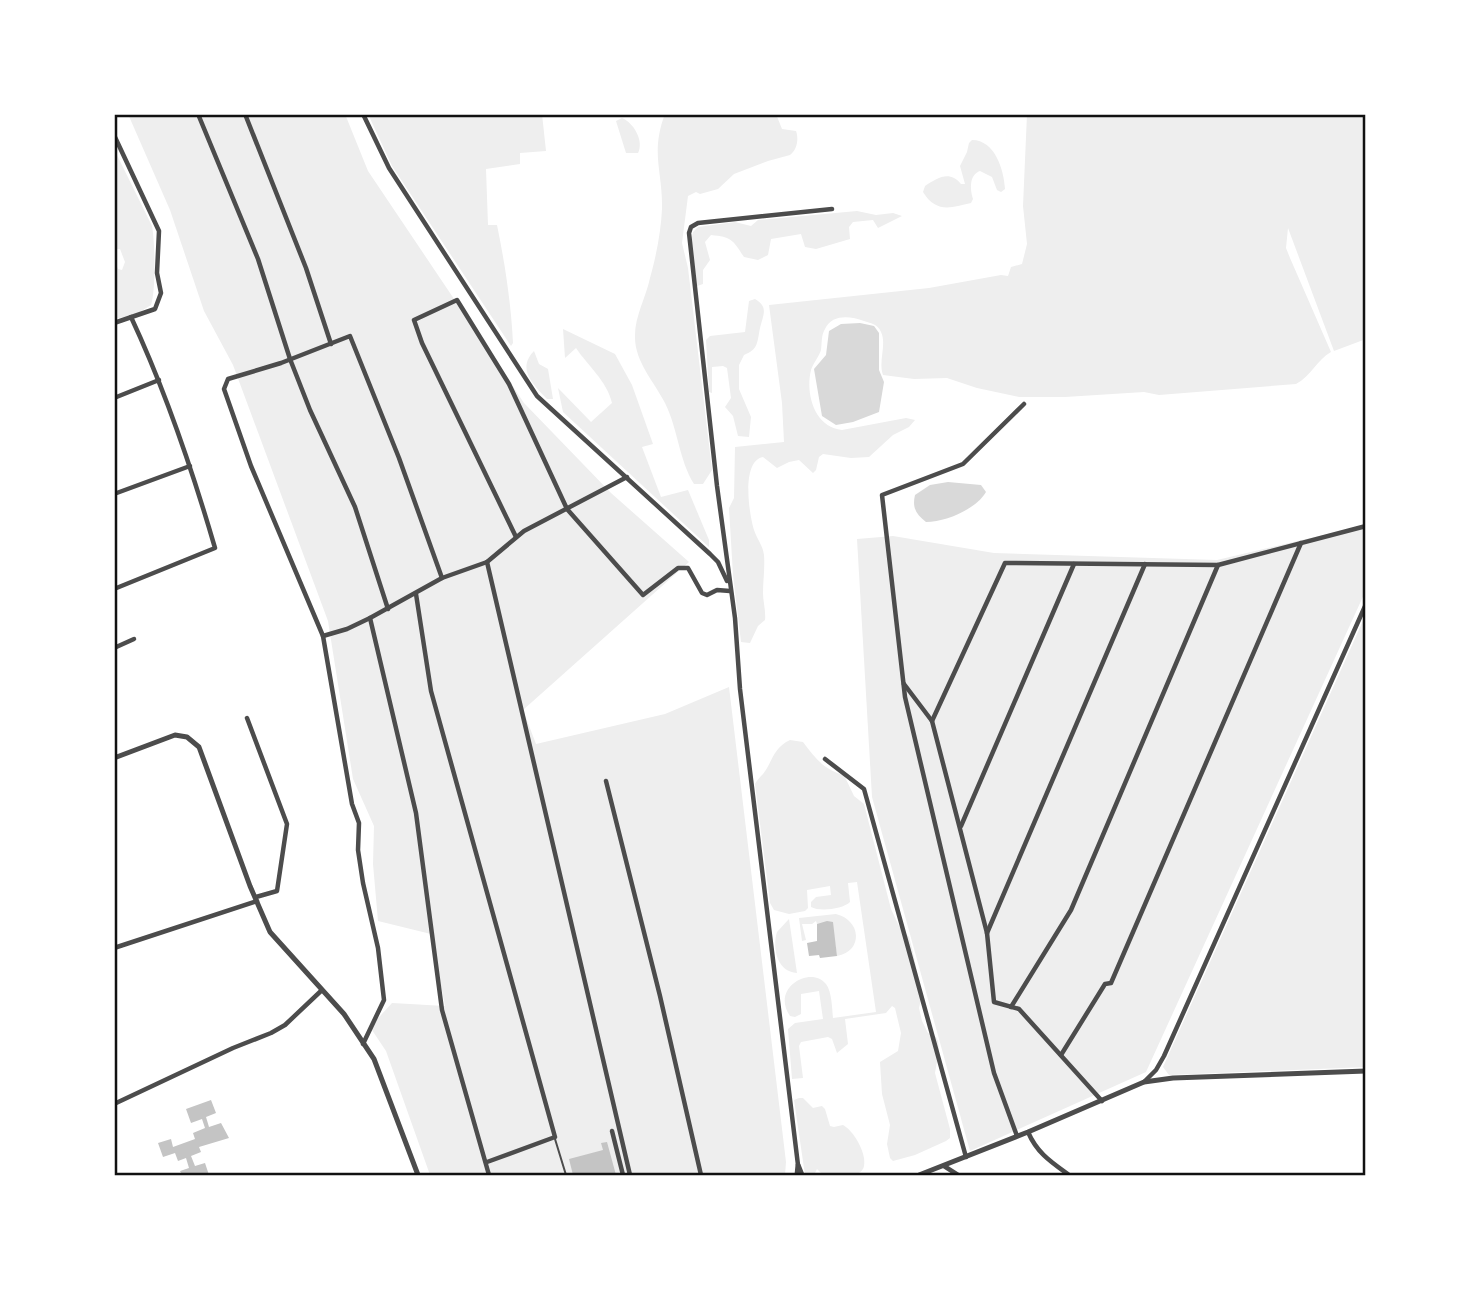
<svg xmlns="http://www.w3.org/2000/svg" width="1480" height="1289" viewBox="0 0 1480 1289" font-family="'Noto Sans',sans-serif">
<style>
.green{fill:#eee}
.water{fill:#d9d9d9}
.building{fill:#c4c4c4}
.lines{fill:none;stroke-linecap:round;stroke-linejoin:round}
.service{stroke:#4c4c4c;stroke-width:2}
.minor{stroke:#4c4c4c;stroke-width:4.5}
.tertiary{stroke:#4c4c4c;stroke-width:5}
.neatline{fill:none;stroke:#111;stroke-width:2.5}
</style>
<rect width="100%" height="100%" fill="#fff"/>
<g class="green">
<path d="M128 114H345L368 171 524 403 611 493 689 562 523 710 536 744 665 714 729 687 786 1162 785 1175H430L386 1051 370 1027 392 1003 445 1006 431 934 378 921 373 864 374 826 353 779 328 621 233 365 204 311 170 210Z"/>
<path d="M368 114H542L546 151 520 153V164L486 169 488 225H497C505 264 511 303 513 343L511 346 392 166Z"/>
<path d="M665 114H776L782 129 796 131C799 139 797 150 790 155L768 161 734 174 718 189 700 194 696 192 688 196 682 243 688 268 712 470 703 484H694C679 460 678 429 665 403 654 381 634 361 635 335 635 316 646 297 650 278 656 257 661 231 662 209 663 172 650 153 665 114Z"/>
<path d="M1027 114H1366V339L1334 351 1288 228 1286 248 1290 258 1331 352C1317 360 1311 376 1296 384L1159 395 1144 392 1065 397H1019L977 388 947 378 914 379 883 375C878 362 887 344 881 332 878 324 870 323 864 321 850 316 832 314 825 329 821 335 822 344 821 350 819 357 813 363 811 370 805 395 815 427 842 430L906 418 915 420 909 427 893 435 869 457 851 458 823 454 819 457 816 470 813 473 799 460 789 462 777 468 763 457C741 461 749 514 754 530 757 539 763 546 764 555 765 568 763 581 763 593 763 602 766 611 765 620L758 626 750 643 741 642 733 575 729 508 734 498 735 447 784 442 782 403 769 305 929 288 1001 275 1008 276 1011 267 1022 264 1027 244 1023 206Z"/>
<path d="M622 118C634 123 644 141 638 153H626L616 121Z"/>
<path d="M972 140C995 140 1004 170 1005 189L1001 192 997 190 992 177 980 171C969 175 970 189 973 199L971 203C950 208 936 213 923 192L925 186C938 178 949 170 961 184H965L960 166 967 152 969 143Z"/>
<path d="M114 149 152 226C155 242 156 290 151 305L135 315 114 319V260L118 269 122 270 125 262 120 249H114Z"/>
<path d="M857 211 876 215 893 213 902 216 878 228 873 220 853 222 849 227 850 239 816 249 805 247 801 234 771 239 768 255 758 260 744 257C733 240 732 237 711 235L705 242 710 260 703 270V284L697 286 691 241 693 232 698 227 735 222 751 226 758 220Z"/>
<path d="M755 299C769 307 763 315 760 328 757 342 759 349 744 355L739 365V389L751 417 749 437 738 436 733 416 725 407 731 398 727 368 723 366 712 367V393L709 392 706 340 710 336 745 332 749 301Z"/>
<path d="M563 329 615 354 632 385 653 444 642 447 661 497 688 490 709 540V547L563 412 558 388 591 422 612 403C607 381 588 366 576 348L565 358Z"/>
<path d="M534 351 539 364 548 369 553 399H547C534 385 516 369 534 351Z"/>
<path d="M1366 525V590L1146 1072 970 1151 872 797 857 539 893 536 994 553 1217 560Z"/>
<path d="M1366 614V1067L1169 1075 1163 1067Z"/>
<path d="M790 740 803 742C815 758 824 770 844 775L854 796 864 804 891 909 899 926 909 937 912 948 922 995 919 1008 922 1021 928 1033 936 1037 938 1041 939 1050 935 1073 950 1129V1138L946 1141 915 1155 893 1161 890 1158 887 1144 890 1125 882 1094 880 1062 898 1051 901 1033 895 1008 892 1006 886 1013 845 1019 848 1044 837 1053 832 1039 828 1037 801 1042 799 1046 803 1078 792 1079 788 1029 795 1023 823 1019 819 991 801 994V1014L795 1017 790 1016C770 987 812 965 826 984 832 992 832 1008 833 1018L876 1012 857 882 848 883 850 902C843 909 820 912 811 907V902L816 897 831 895 830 886 807 890 808 908 805 911 789 914 774 910 770 903 755 784C757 780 760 777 763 774 773 761 773 748 790 740Z"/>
<path d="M836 914C861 920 864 951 837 956L832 922 817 924 816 921 812 924H802L806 940 802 941 799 918Z"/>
<path d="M789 919 797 973C777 972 772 948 777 932Z"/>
<path d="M799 1098H803L813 1108 822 1106 825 1109 830 1126 834 1127 843 1125C853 1130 867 1153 864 1166 863 1171 860 1172 856 1175H823L817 1169 814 1175H805L794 1100Z"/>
</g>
<g class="water">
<path d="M860 323 874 326 879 333V370L884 382 879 412 853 422 836 425 822 416 814 369 826 355 829 331 841 324Z"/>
<path d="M948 482 981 485 986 492C976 509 946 522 926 522 916 514 912 508 915 495L930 485Z"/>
</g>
<g class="building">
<path d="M827 921 833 922 837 956 820 958 819 955 809 956 807 943 817 941V924Z"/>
<path d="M211 1100 216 1113 206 1117 209 1127 221 1123 229 1138 199 1147 201 1152 191 1156 195 1166 205 1163 209 1175H182L180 1171 189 1168 186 1158 178 1161 175 1153 163 1157 158 1143 171 1139 173 1147 195 1139 193 1133 205 1128 202 1119 191 1123 186 1109Z"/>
<path d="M607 1142 616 1175H573L569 1159 603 1150 601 1143Z"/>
</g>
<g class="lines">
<path class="service" d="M555 1139 566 1175"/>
<g class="minor">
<path d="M198 114 258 259 290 359 310 410 355 507 388 609"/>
<path d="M245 114 306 268 331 344"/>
<path d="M363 114 389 168 537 396 710 554 718 562 727 581"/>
<path d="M114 135 159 231 157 273 161 293 155 309 114 323"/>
<path d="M114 398 159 380"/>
<path d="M114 494 190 466"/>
<path d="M516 537 422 343 414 320 457 300 509 384 567 509 643 595 678 568H688L702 593 707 595 717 590 730 591"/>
<path d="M487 562 630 1175"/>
<path d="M114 589 215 548C192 469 166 392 131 317"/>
<path d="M416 594 431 691 555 1137 487 1162"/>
<path d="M370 618 416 813 442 1010 489 1175"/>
<path d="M323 636 347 629 370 618 442 578 487 562 524 531 627 477"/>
<path d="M114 648 134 639"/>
<path d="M904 684 932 721 987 933 994 1002 1019 1009 1102 1101"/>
<path d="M247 718 287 824 277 891 256 897"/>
<path d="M932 721 1005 563 1218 565 1366 526"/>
<path d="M825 759 864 789 966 1157"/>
<path d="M606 781 660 996 701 1175"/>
<path d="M961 826 1074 564"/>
<path d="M987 933 1145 564"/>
<path d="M114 948 257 901"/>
<path d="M1011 1007 1071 910 1218 565"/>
<path d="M363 1044 384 1000 378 948 363 883 358 850 359 823 352 804 323 636 251 466 224 389 228 379 281 363 350 336 399 458 442 578"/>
<path d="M1061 1055 1105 984 1111 983 1301 543"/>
<path d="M1144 1082 1156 1070 1164 1056 1366 604"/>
<path d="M114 1104 233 1048 271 1033 285 1025 322 990"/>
<path d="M612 1131 623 1175"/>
<path d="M1028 1132C1037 1153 1051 1162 1069 1175"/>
<path d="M1017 1136 994 1073 905 697 882 495 963 464 1024 404"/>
<path d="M798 1165 740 689 735 618 717 486 689 233 691 227 698 223 832 209"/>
<path d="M944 1166 958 1175"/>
</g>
<g class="tertiary">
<path d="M114 758 175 735 187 737 199 747 250 886 270 932 344 1014 374 1059 418 1175"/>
<path d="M797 1175 798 1165 802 1175"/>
<path d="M919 1175 1028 1132 1144 1082 1173 1078 1366 1071"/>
</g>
</g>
<rect width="1480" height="1289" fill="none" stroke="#ffffff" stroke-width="231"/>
<rect x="116" y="116" width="1248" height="1058" class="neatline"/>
</svg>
